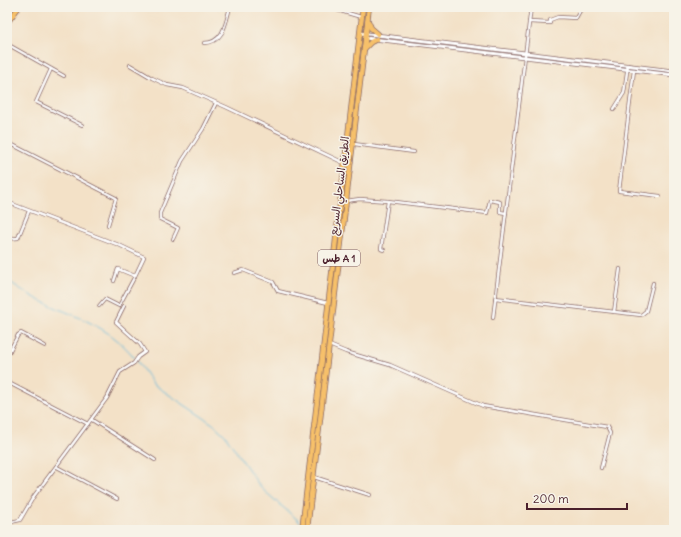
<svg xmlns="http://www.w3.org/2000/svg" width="681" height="537" viewBox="0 0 681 537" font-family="Delius,'Playpen Sans Arabic',sans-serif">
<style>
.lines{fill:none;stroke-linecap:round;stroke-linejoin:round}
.stream{stroke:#5eb8db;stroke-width:1}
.minor-casing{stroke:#856362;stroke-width:4}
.tertiary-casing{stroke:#856362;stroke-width:4.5}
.primary-casing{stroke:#856362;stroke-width:5.5}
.trunk-casing{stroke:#856362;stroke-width:6}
.minor{stroke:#fff;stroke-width:2.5}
.tertiary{stroke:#fff;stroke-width:3}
.primary{stroke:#f6c06b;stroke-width:4}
.trunk{stroke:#f6c06b;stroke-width:4.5}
.labels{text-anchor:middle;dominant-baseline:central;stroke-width:3;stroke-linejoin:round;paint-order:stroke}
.shield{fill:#f7f3e8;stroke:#7e5f64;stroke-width:1}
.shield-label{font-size:10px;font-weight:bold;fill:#4a1f2b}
.street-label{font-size:11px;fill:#4a1f2b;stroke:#f7f3e8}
</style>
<rect width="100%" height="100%" fill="#f7f3e8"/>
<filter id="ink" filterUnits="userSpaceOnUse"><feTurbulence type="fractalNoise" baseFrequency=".025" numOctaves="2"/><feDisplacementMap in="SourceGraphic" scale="8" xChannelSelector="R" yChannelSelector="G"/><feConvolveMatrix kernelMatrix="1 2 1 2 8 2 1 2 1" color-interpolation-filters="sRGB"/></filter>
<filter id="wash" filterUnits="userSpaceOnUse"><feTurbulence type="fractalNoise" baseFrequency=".012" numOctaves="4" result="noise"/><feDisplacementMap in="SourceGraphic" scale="16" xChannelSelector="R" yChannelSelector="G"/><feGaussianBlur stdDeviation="0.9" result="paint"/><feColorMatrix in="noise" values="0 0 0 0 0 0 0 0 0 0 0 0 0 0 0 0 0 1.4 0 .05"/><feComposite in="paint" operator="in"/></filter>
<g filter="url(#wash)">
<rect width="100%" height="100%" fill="#f3e1c7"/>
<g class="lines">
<g class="stream">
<path d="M7 280C17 287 28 294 39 300 77 318 107 324 135 358"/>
<path d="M137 361 153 384 213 424 225 435 261 488 300 522"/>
</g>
</g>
</g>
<g filter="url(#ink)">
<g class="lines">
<defs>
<g id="minor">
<path d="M327 7 361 17"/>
<path d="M529 22 550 23V20L558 17 576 18 582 7"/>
<path d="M204 43C224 43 226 22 230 7"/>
<path d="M7 44 64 76"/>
<path d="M130 65 152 78 167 85 183 88 226 107 344 163"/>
<path d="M51 69 36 102 82 125"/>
<path d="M634 70 619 191 660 196"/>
<path d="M614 109 624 93 628 65"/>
<path d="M7 142 116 198 108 225"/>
<path d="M354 144 414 152"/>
<path d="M346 201 360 199 388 201 381 249 384 250"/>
<path d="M388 201 487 213 490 200 500 202V212L506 213"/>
<path d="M7 202 119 245 144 257 135 276 118 269 114 281"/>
<path d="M7 239 18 238 29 211"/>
<path d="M173 239 178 228 160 219V213L182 161 203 129 216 103"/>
<path d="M234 273 243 270 273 282 278 291 328 303"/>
<path d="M495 298 641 315 646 311 653 283"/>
<path d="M99 306 105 299 119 306 120 304 135 276"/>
<path d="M614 312 620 269"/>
<path d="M493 318 531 7"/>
<path d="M329 345 346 352 390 365 483 406 607 427 610 433 601 468"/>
<path d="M7 356 18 335 21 333 45 346"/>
<path d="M7 382 88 424"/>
<path d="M92 420 155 460"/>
<path d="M57 467 117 499"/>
<path d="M314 477 370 495"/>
<path d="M7 526 11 522 20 520 34 496 107 398 120 372 134 363 138 357 145 352 140 344 116 322 124 306"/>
<path d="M237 530H238"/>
<path d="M674 530V528"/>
</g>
<g id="tertiary">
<path d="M360 33 674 71"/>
<path d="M365 38 674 75"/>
</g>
<path id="primary" d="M7 23 19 7"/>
<g id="trunk">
<path d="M368 21 371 28 378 34"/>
<path d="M364 49 371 42 377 39"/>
<path d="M302 530 363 7"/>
<path d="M307 530 369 7"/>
</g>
</defs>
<use href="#minor" class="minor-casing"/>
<use href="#tertiary" class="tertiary-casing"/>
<use href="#primary" class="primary-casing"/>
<use href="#trunk" class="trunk-casing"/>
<use href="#minor" class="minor"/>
<use href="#tertiary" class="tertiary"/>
<use href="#primary" class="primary"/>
<use href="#trunk" class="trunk"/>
</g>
</g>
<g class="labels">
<rect class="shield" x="318" y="250" width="42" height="16" rx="3"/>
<g class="shield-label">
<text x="339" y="258">طس A 1</text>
</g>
<g class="street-label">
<text transform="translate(339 186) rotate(-83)">الطريق الساحلي السريع</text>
</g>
</g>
<rect width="681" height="537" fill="none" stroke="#f7f3e8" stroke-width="24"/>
<path d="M527 503v6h100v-6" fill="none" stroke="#4a1f2b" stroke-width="2"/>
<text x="533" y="503" font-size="12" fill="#4a1f2b" stroke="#f7f3e8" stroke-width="3" paint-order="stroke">200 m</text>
</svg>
